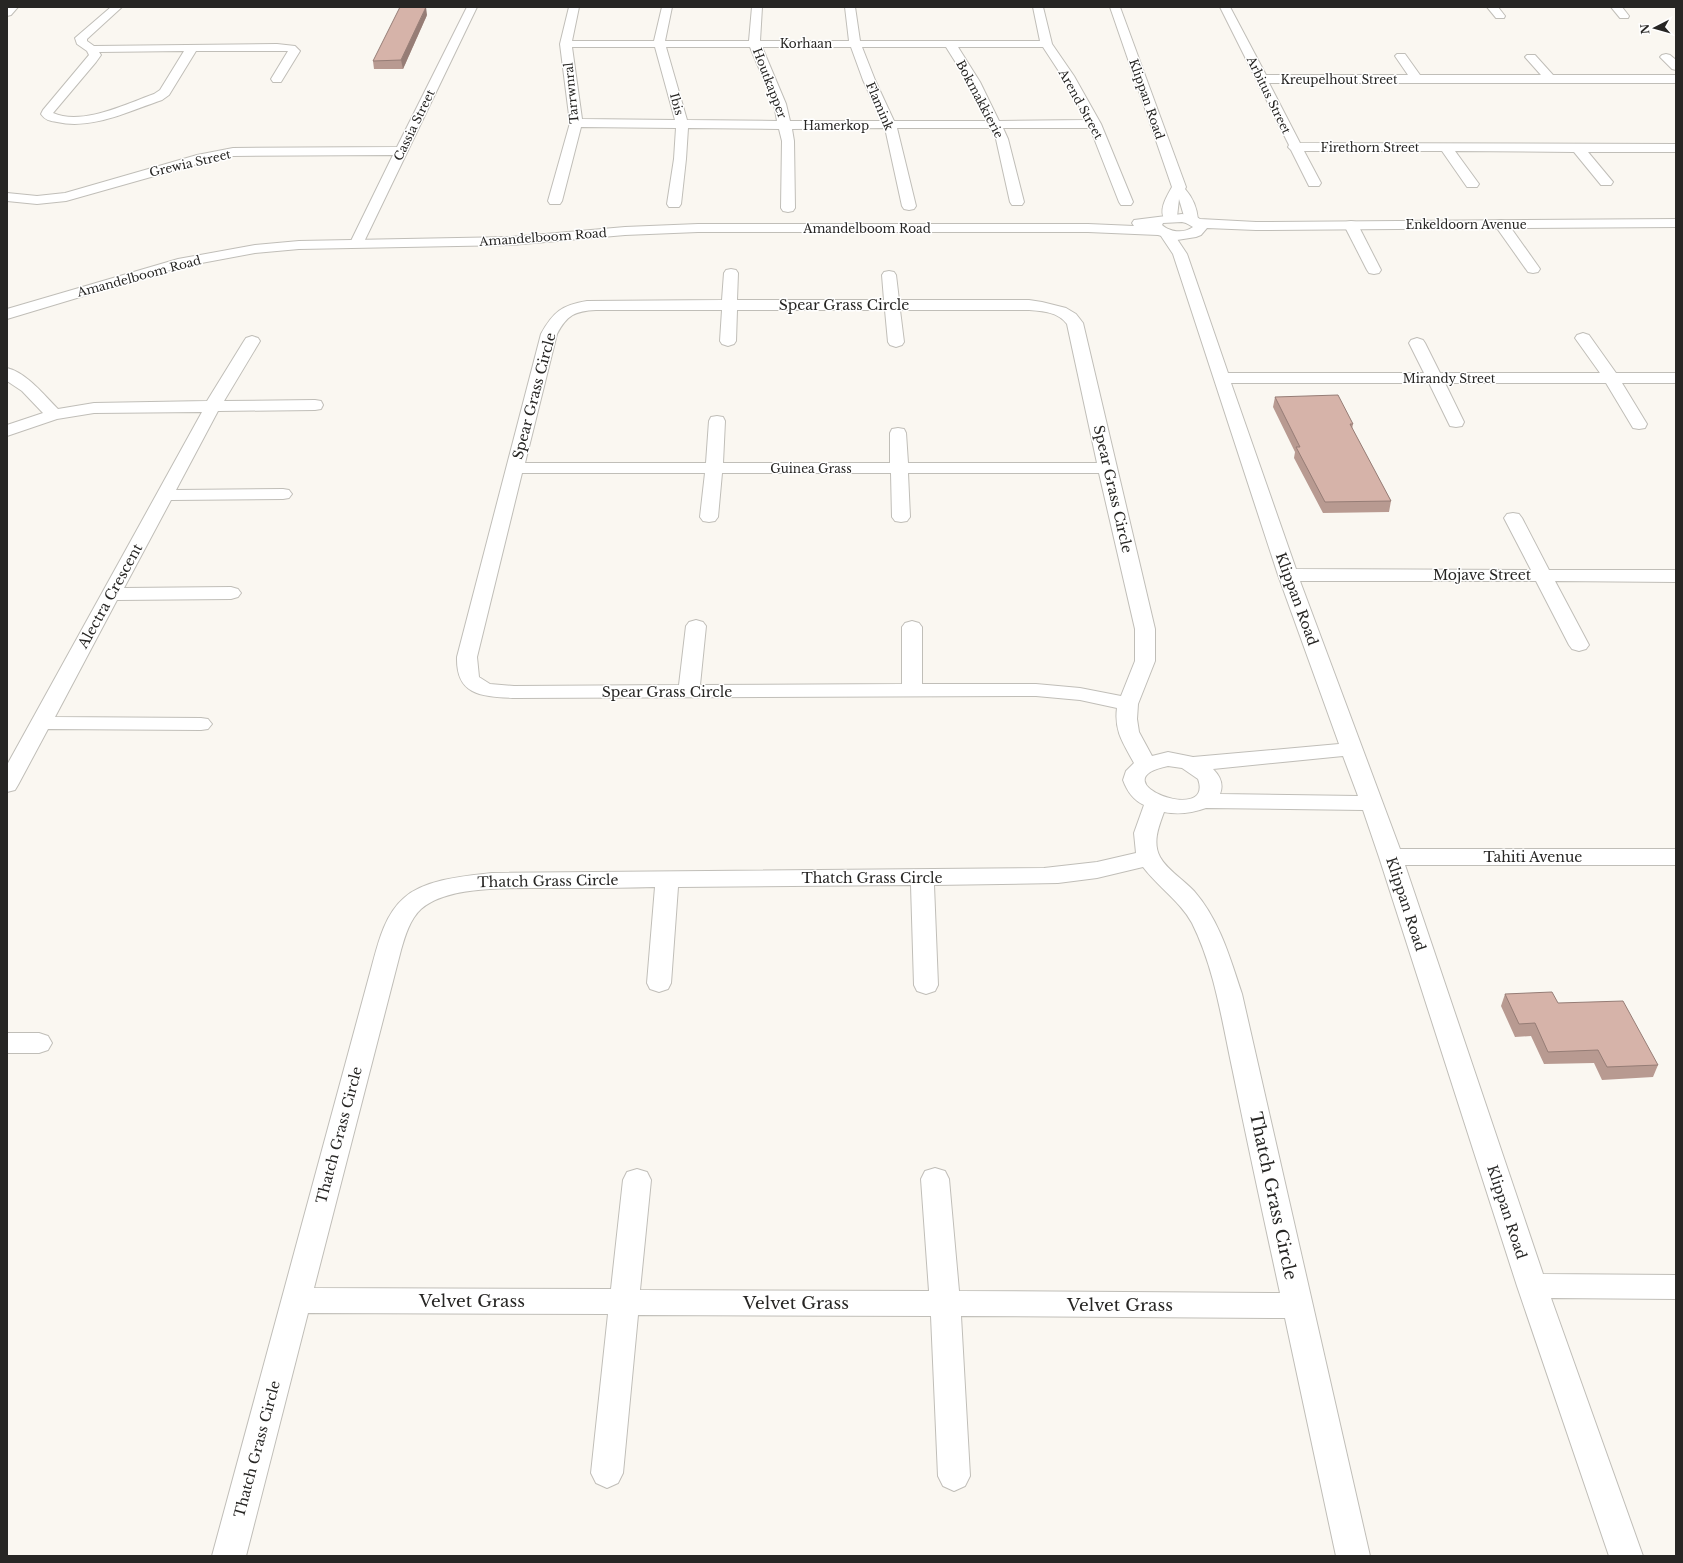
<svg xmlns="http://www.w3.org/2000/svg" width="1683" height="1563" viewBox="0 0 1683 1563" font-family="'Libre Baskerville',serif">
<style>
.lines{fill:none;stroke-linecap:round;stroke-linejoin:round}
.minor-casing{stroke:#c0beb8;stroke-width:2}
.tertiary-casing{stroke:#c0beb8;stroke-width:2}
.minor{fill:#fff;fill-rule:evenodd}
.tertiary{fill:#fff;fill-rule:evenodd}
.wall{fill:#b89a91}
.shaded-wall{fill:#967d76}
.building{fill:#d6b3a9;stroke:#967d76}
.labels{text-anchor:middle;dominant-baseline:central;stroke-width:3;stroke-linejoin:round;paint-order:stroke}
.far-street-label{font-size:12px;fill:#272624;stroke:#fff}
.street-label{font-size:14px;fill:#272624;stroke:#fff}
.near-street-label{font-size:17px;fill:#272624;stroke:#fff}
</style>
<rect width="100%" height="100%" fill="#faf7f1"/>
<g class="lines">
<defs>
<g id="minor">
<path d="M7 7H18L11 15 7 16Z"/>
<path d="M111 7H122L87 39V41L94 46 277 44 295 46 300 51 281 82H273L271 79 288 51H196L169 95 162 100C129 111 92 130 57 122 50 121 45 120 41 114L43 110 89 55 87 51 77 44 75 38ZM184 51 160 90 154 94C126 104 82 126 53 113L96 62 101 55 99 52Z"/>
<path d="M467 7H477L362 246 357 247 352 246 350 243 393 155 233 156 204 162 66 201 37 204 7 201V193L37 196 65 193 197 155 233 148 397 147Z"/>
<path d="M569 7H579L572 41H654L662 7H672L665 41H749L752 7H762L760 41H849L845 7H855L860 41H1040L1033 7H1043L1052 44 1074 76 1101 124 1133 202 1131 205H1121L1119 202 1090 128H1003L1008 139 1024 202 1022 205H1012L1010 202 996 139 990 128H897L916 206 914 209 909 210 904 209 902 206 885 128 792 129 794 141 795 208 793 211 788 212 783 211 781 208 782 141 779 129 688 128 686 159 681 204 679 207H669L667 204 674 159 676 128 581 127 562 201 560 204H550L548 201 570 123 560 44ZM572 47H655L675 120 582 119ZM666 47H750L774 104 777 121 687 120ZM762 47H851L863 80 882 121H790L786 104ZM862 47H946L968 82 987 121H894L875 80ZM958 47H1043L1062 76 1087 120 999 121 980 82Z"/>
<path d="M1110 7H1120L1186 187 1185 189C1193 198 1197 208 1198 220L1196 223 1191 224 1186 223 1179 199 1177 217 1175 220 1170 221 1165 220C1158 210 1167 196 1172 187Z"/>
<path d="M1220 7H1230L1266 75H1408L1395 56 1397 54H1405L1420 75H1541L1525 57 1527 55H1535L1553 75H1676V83H1269L1300 143 1676 144V152H1588L1613 182 1611 185H1601L1574 152 1455 151 1479 184 1477 187H1467L1442 151H1304L1321 183 1319 186H1309L1291 150 1288 147 1289 145Z"/>
<path d="M1487 7H1498L1505 16 1504 18H1496Z"/>
<path d="M1611 7H1622L1629 16 1628 18H1620Z"/>
<path d="M1666 54 1670 55 1676 60V70L1672 69 1660 57 1662 55Z"/>
<path d="M1501 220 1506 221 1538 266 1540 269 1538 272 1533 273 1528 272 1494 224 1496 221Z"/>
<path d="M1351 221 1356 222 1358 225 1381 270 1379 273 1374 274 1369 273 1367 270 1344 225 1346 222Z"/>
<path d="M1166 229 1171 230 1187 254 1228 373H1424L1409 343 1411 340 1417 338 1423 340 1425 343 1440 373H1600L1575 338 1577 335 1583 333 1589 335 1616 373H1676V383H1622L1647 424 1645 428 1639 429 1633 428 1606 383H1445L1464 422 1462 426 1456 427 1450 426 1448 422 1429 383H1231L1296 569 1531 570 1504 518 1507 514 1513 513 1519 514 1522 518 1549 570H1676V582L1555 581 1589 645 1586 649 1579 651 1572 649 1569 645 1536 581H1300L1400 849H1676V865H1405L1543 1274 1676 1275V1299L1551 1298 1643 1556H1609L1517 1286 1379 857 1363 810 1206 808C1192 813 1179 815 1164 812 1159 826 1152 842 1160 857 1167 870 1184 880 1194 891 1220 921 1230 958 1242 994L1370 1556H1336L1285 1318 961 1316 970 1476 965 1486 954 1491 943 1486 938 1476 931 1316 638 1315 623 1473 618 1483 607 1488 596 1483 591 1473 608 1314 308 1313 246 1556H212L370 973C377 948 383 916 404 898 425 879 465 876 492 873L1044 868 1097 862 1136 853 1134 833 1144 805C1133 800 1127 791 1123 780L1126 771 1134 763C1123 743 1114 731 1117 708L1080 700 1036 696 514 698C482 696 456 696 457 657L541 334C553 312 562 305 587 301L722 300 724 273 726 270 731 269 736 270 738 273 737 300H884L882 275 884 272 889 271 894 272 896 275 899 300H1029L1042 302 1066 308 1076 314 1083 323 1155 629V661L1138 704 1137 719 1139 732 1152 756 1168 752 1193 757 1339 744 1278 575 1173 254 1159 233 1161 230ZM596 310H722L720 341 722 344 728 346 734 344 736 341 737 310H885L888 342 890 345 896 347 902 345 904 342 900 310H1029C1043 311 1058 312 1067 324L1097 463H908L906 433 904 429 898 428 892 429 890 433V463H723L725 421 723 417 717 416 711 417 709 421 706 463H525L557 334C567 315 575 311 596 310ZM522 473H705L700 517 703 521 709 522 715 521 718 517 722 473H891L892 517 895 521 901 522 907 521 910 517 908 473H1099L1135 629V661L1121 696 1080 688 1036 684H922V627L919 623 912 621 905 623 902 627V684L700 685 706 626 703 622 696 620 689 622 686 626 679 685 514 686 490 684 479 677 477 657ZM1343 756 1358 796 1220 794C1224 784 1220 776 1213 769ZM1168 766 1182 768 1198 779C1215 826 1096 781 1168 766ZM1143 867C1158 887 1180 901 1192 923 1215 969 1222 1022 1233 1072 1248 1146 1264 1219 1280 1293L959 1291 949 1179 945 1171 935 1168 925 1171 921 1179 929 1291 640 1290 651 1180 647 1172 637 1169 627 1172 623 1180 611 1289 314 1288 401 950C405 936 410 919 421 909 450 883 522 889 560 888 592 888 623 888 655 887L647 983 650 989 659 992 668 989 671 983 678 887 911 885 914 985 917 991 926 994 935 991 938 985 934 885 1058 883 1097 878Z"/>
<path d="M252 336 258 338 260 341 224 401 315 400 321 401 323 405 321 409 315 410 218 411 176 490 283 489 289 490 292 494 289 498 283 499 171 500 124 588 231 587 238 589 241 593 238 597 231 599 117 600 55 717 201 718 208 719 212 724 208 729 201 730 48 729 18 785 15 790 7 792V765L202 412 94 413 57 419 7 436V425L43 413 22 391 7 381V368C27 373 44 395 58 409L94 403 207 401 244 341 246 338Z"/>
<path d="M7 1033H39L48 1036 52 1043 48 1050 39 1053H7Z"/>
</g>
<path id="tertiary" d="M1182 214 1195 216 1200 219 1256 222 1676 219V227L1256 230 1207 228 1201 235 1196 237 1177 240 1158 235 1088 232H698L625 235 511 245 299 249 255 253 180 267 7 319V309L178 259 255 245 299 241 511 237 625 227 698 224H1088L1134 226 1132 223 1134 220ZM1182 222 1186 223 1193 227C1183 234 1170 232 1162 225L1163 223Z"/>
</defs>
<use href="#minor" class="minor-casing"/>
<use href="#tertiary" class="tertiary-casing"/>
<use href="#minor" class="minor"/>
<use href="#tertiary" class="tertiary"/>
</g>
<g class="wall">
<path d="M427 15 403 69H374L373 61Z"/>
<path d="M1275 397 1353 424 1352 429 1391 501 1389 512 1323 513 1294 458 1295 452 1273 407Z"/>
<path d="M1505 994 1558 1003 1658 1065 1653 1077 1602 1080 1594 1063 1544 1064 1531 1036 1515 1037 1501 1006Z"/>
</g>
<path class="shaded-wall" d="M426 7 427 15 403 69 401 60Z"/>
<g class="building">
<path d="M400 7H426L401 60 373 61Z"/>
<path d="M1338 395 1353 424H1350L1391 501 1325 502 1296 447H1300L1275 397Z"/>
<path d="M1552 992 1558 1003 1623 1001 1658 1065 1607 1067 1598 1050 1548 1052 1535 1023 1519 1024 1505 994Z"/>
</g>
<g class="labels">
<g class="far-street-label">
<text x="806" y="43">Korhaan</text>
<text x="1339" y="79">Kreupelhout Street</text>
<text transform="translate(770 83) rotate(69)">Houtkapper</text>
<text transform="translate(571 93) rotate(-96)">Tarrwnral</text>
<text transform="translate(1269 95) rotate(64)">Arbitus Street</text>
<text transform="translate(980 99) rotate(62)">Bokmakkierie</text>
<text transform="translate(1147 99) rotate(71)">Klippan Road</text>
<text transform="translate(677 104) rotate(75)">Ibis</text>
<text transform="translate(1081 104) rotate(61)">Arend Street</text>
<text transform="translate(880 106) rotate(67)">Flamink</text>
<text transform="translate(414 125) rotate(-64)">Cassia Street</text>
<text x="836" y="125">Hamerkop</text>
<text x="1370" y="147">Firethorn Street</text>
<text transform="translate(190 163) rotate(-13)">Grewia Street</text>
<text x="1466" y="224">Enkeldoorn Avenue</text>
<text x="867" y="228">Amandelboom Road</text>
<text transform="translate(543 237) rotate(-4)">Amandelboom Road</text>
<text transform="translate(139 276) rotate(-15)">Amandelboom Road</text>
<text x="1449" y="378">Mirandy Street</text>
<text x="811" y="468">Guinea Grass</text>
</g>
<g class="street-label">
<text x="844" y="305">Spear Grass Circle</text>
<text transform="translate(534 396) rotate(-75)">Spear Grass Circle</text>
<text transform="translate(1113 489) rotate(77)">Spear Grass Circle</text>
<text x="1482" y="575">Mojave Street</text>
<text transform="translate(110 596) rotate(-61)">Alectra Crescent</text>
<text transform="translate(1297 599) rotate(70)">Klippan Road</text>
<text x="667" y="692">Spear Grass Circle</text>
<text x="1533" y="857">Tahiti Avenue</text>
<text x="872" y="878">Thatch Grass Circle</text>
<text transform="translate(548 881) rotate(-1)">Thatch Grass Circle</text>
<text transform="translate(1406 904) rotate(72)">Klippan Road</text>
<text transform="translate(339 1135) rotate(-75)">Thatch Grass Circle</text>
<text transform="translate(1507 1212) rotate(72)">Klippan Road</text>
<text transform="translate(257 1449) rotate(-75)">Thatch Grass Circle</text>
</g>
<g class="near-street-label">
<text transform="translate(1273 1196) rotate(78)">Thatch Grass Circle</text>
<text x="472" y="1301">Velvet Grass</text>
<text x="796" y="1303">Velvet Grass</text>
<text x="1120" y="1305">Velvet Grass</text>
</g>
</g>
<rect width="1683" height="1563" fill="none" stroke="#272624" stroke-width="16"/>
<g transform="translate(1655 28) rotate(264)" stroke="#ffffff" stroke-width="3" paint-order="stroke">
<path d="M0-3L7 15L0 10L-7 15Z" fill="#272624"/>
<text y="-6" font-size="11" font-weight="bold" text-anchor="middle" fill="#272624">N</text>
</g>
</svg>
